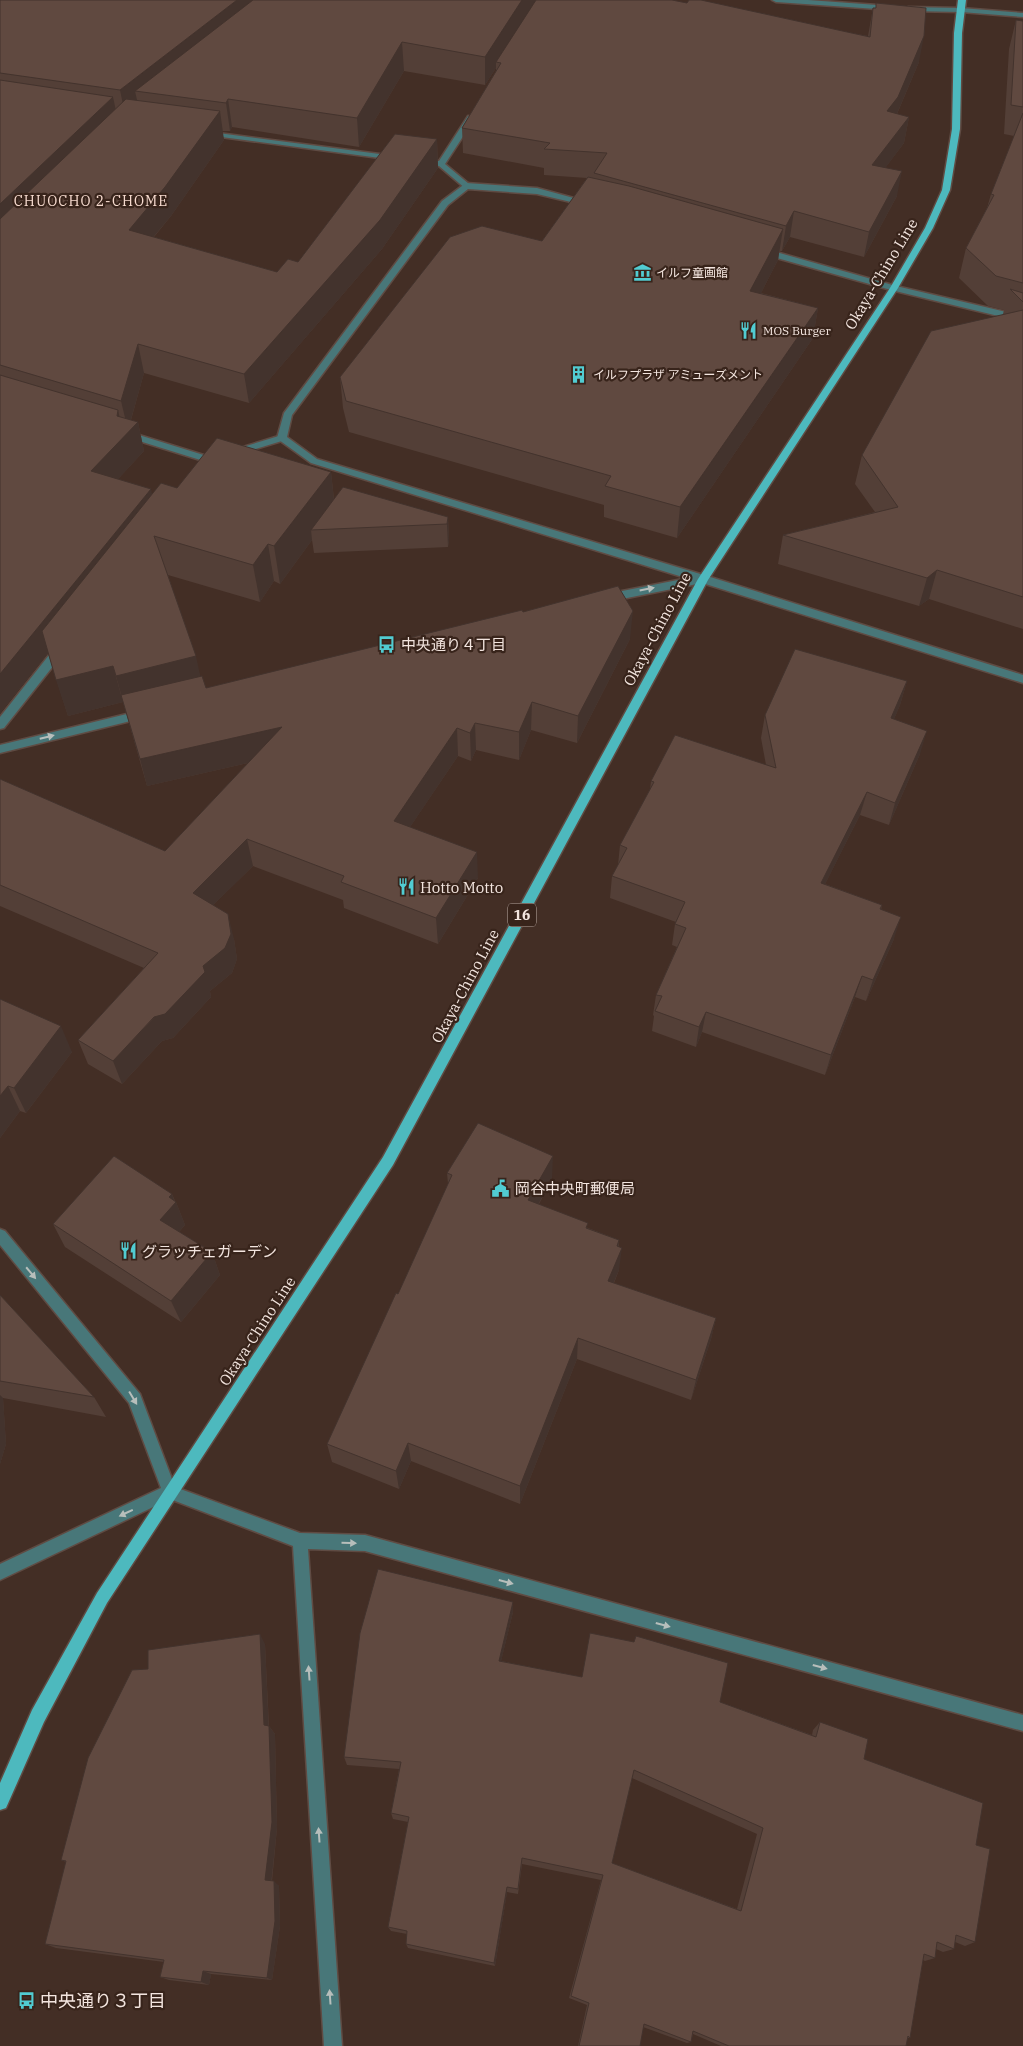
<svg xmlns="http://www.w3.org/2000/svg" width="1023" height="2046" viewBox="0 0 1023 2046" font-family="'IBM Plex Serif','Noto Sans JP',serif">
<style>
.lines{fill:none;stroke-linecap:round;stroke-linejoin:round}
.service-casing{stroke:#5f4b43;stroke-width:3}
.minor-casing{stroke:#5f4b43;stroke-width:3}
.tertiary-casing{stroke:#5f4b43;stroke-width:3}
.primary-casing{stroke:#5f4b43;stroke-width:3}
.service{fill:#487779;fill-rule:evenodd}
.minor{fill:#487779;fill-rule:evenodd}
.tertiary{fill:#487779;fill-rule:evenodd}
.primary{fill:#4db9be;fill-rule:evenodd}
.wall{fill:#533f37;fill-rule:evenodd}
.shaded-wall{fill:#43332d}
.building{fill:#604940;stroke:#43332d;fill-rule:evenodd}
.oneway{fill:#b7bebb}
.labels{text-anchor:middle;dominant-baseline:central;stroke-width:4.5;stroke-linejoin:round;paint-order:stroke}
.far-poi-label{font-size:12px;fill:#f3e5df;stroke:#38241b;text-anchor:start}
.far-neighbourhood-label{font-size:14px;letter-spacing:1px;fill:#f7dbcf;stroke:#38241b}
.shield{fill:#38241b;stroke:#bbaba4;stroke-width:1}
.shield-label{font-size:14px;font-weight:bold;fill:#f3e5df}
.street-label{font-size:15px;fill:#f3e5df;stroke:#38241b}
.poi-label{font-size:15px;fill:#f3e5df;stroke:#38241b;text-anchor:start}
.near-poi-label{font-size:18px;fill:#f3e5df;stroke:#38241b;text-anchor:start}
</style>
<rect width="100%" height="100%" fill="#432e25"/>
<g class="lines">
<defs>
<path id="service" d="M61 644 65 645 66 648 65 651 4 728 0 729V717L57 645Z"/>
<g id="minor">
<path d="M468 116 475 118 445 164 469 184 470 186 466 189 439 166 422 164 418 162 422 160 439 161Z"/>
<path d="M203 131 395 156 399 158 395 160 206 135H203Z"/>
<path d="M126 431 210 457 282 435 287 438 285 440 210 463 123 436 121 434Z"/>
<path d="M703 575 707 576 708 579 707 582 607 602 602 598 607 594Z"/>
<path d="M143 710 147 711 148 714 147 717 0 753V745Z"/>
<path d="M0 1229 5 1231 140 1394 175 1487 300 1533 365 1535 1023 1715V1731L365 1551 308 1549 342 2046H324L293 1546 170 1499 0 1580V1564L161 1488 129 1403 0 1245Z"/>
</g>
<g id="tertiary">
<path d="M772 0H808L891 6 895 8 891 10 776 2Z"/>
<path d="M908 7 961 8 1023 13V17L961 12 911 11H908Z"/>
<path d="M466 183 537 188 592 203 588 206 537 194 468 189 448 205 292 415 287 437 317 459 707 576 1023 675V683L699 582 311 463 279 440 277 438 284 413 442 201Z"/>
<path d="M762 248 896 286 1023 316V322L891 290 759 253 758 251Z"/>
</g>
<path id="primary" d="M958 0H966L962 33 960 129 950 190 933 228 898 288 708 580 393 1165 107 1603 44 1722 6 1808 0 1810V1783L32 1710 97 1593 383 1157 698 579 890 288 925 228 942 190 952 129 954 33Z"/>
</defs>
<use href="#service" class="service-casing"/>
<use href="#minor" class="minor-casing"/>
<use href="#tertiary" class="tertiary-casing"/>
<use href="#primary" class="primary-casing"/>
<use href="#service" class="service"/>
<use href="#minor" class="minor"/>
<use href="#tertiary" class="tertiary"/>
<use href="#primary" class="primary"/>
</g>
<g class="wall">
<path d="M0 0 687 3 868 36 873 8 919 62 897 114 909 117 904 143 885 168 897 196 864 257 790 237 782 251H779L778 260 761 293 818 308 813 338 677 538 604 517V505L349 432 343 408 340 377 542 241 587 178 544 175V168L463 153 462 128 496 71V68L485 85 404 71 359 147 232 127 230 131H222L224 140 171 216 154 237 277 272 298 262 437 139 438 168 382 249 249 403 144 373 131 420 138 422 144 451 118 479 152 494 177 488 331 472 334 499 448 517 449 540 448 547 314 553 312 540 280 584 274 581 260 602 168 575 200 676 206 688 523 612 630 639 577 743 531 730 519 760 476 750 471 761 458 756 410 827 478 878 438 944 344 908 343 900 253 866 213 905 234 939 237 959 232 973 210 991 211 997 173 1038 162 1041 122 1084 88 1064 78 1040 144 968 0 906V779L165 851 248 763 147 786 123 702 68 716 48 653 0 713Z"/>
<path d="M1016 20 1023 21V629L929 599 919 606 778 564 783 535 875 512 855 484 862 455 1003 314 1004 310 988 306 959 278 966 248 987 208 991 194 1014 136 1004 134 1009 49Z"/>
<path d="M907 681 900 705 894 719 920 754 889 825 860 815 825 884 882 905 881 910 894 939 866 1001 855 997 825 1075 702 1032 696 1047 652 1031 654 1016 653 1015 656 995 677 947 672 945 675 924 676 922 610 898 612 876 618 865 620 845 650 790 651 781 766 765 761 738 765 715Z"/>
<path d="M0 999 72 1052 26 1113 20 1111 0 1138Z"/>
<path d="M447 1173 552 1179 539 1204 588 1228 619 1240V1270L614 1283 716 1318 711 1339 691 1400 577 1359 520 1504 411 1461 399 1489 332 1462 327 1444 398 1294 448 1184Z"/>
<path d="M172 1194 175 1201 176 1202 185 1225 179 1232 212 1252 220 1275 181 1322 65 1247 53 1224Z"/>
<path d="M0 1295 94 1397 106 1417 3 1398 6 1444 0 1464Z"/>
<path d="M513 1602V1612L501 1661 582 1677 720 1702 812 1735 813 1730 820 1722 864 1759 976 1845 975 1942 965 1946 955 1942 954 1949 943 1952 936 1949 935 1958 925 1961 923 1960 910 2038H907L906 2046H721L693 2034 691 2042 687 2043 643 2027 640 2046H578L587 2005 569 1998 601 1880 522 1864 518 1894 507 1892 495 1966 408 1948 406 1944 407 1934 391 1931 388 1927 408 1822 393 1819 391 1813 399 1769 347 1765 344 1757ZM632 1778 757 1834 737 1909 612 1863Z"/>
<path d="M265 1644 269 1726 275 1734 277 1828 272 1881 279 1886 280 1926 272 1980 211 1974 209 1985 169 1980 160 1977 164 1962 56 1948 45 1944 66 1862 61 1860 148 1669Z"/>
</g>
<g class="shaded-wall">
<path d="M237 0H277L135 91 139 109 126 119 120 90Z"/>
<path d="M522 0H540L496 62V68L485 85V57Z"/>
<path d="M924 36 919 62 893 123 887 111Z"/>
<path d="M402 42 404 71 359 147 357 118Z"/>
<path d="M113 97 119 125 0 240V204Z"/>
<path d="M228 99 232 127 230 131 226 103Z"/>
<path d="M220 111 224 140 171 216 135 259 129 230Z"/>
<path d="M909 117 904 143 868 191 872 165Z"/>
<path d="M437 139 438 168 382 249 249 403 244 374Z"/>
<path d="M902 171 897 196 864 257 869 232Z"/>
<path d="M794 211 790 237 782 251 786 226Z"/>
<path d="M783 229 778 260 746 322 750 291Z"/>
<path d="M818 308 813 338 677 538 680 507Z"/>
<path d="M138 344 144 373 128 430 121 401Z"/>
<path d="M118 410 124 436 138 422 144 451 99 500 91 471 117 416Z"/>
<path d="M331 472 335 510 311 530 312 540 280 584 274 546Z"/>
<path d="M151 489 157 517 0 713V674Z"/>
<path d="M448 517 449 540 448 547 447 524Z"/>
<path d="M268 544 274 581 260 602 253 565Z"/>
<path d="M937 570 929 599 919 606 927 578Z"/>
<path d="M633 611 630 639 577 743 578 716Z"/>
<path d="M196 656 204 693 126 712 116 676Z"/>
<path d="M113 666 123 702 68 716 56 680Z"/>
<path d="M907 681 900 705 885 741 891 718Z"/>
<path d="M532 702 531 730 519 760V732Z"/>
<path d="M475 723 476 750 471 761 470 733Z"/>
<path d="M282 727 287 754 147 786 140 759Z"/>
<path d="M457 728 458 756 396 848 394 821Z"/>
<path d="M927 731 920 754 889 825 895 803Z"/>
<path d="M867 792 860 815 815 904 821 883Z"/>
<path d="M247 839 253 866 200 918 193 893Z"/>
<path d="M477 852 478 878 438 944 436 918Z"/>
<path d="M228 914 234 939 237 959 232 973 210 991 211 997 173 1038 162 1041 122 1084 113 1061 203 966Z"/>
<path d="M901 917 894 939 866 1001 873 980Z"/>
<path d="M862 976 855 997 825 1075 831 1055Z"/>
<path d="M706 1012 702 1032 696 1047 699 1027Z"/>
<path d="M61 1026 72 1052 26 1113 14 1088Z"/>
<path d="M8 1086 20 1111 0 1138V1096Z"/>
<path d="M553 1156 552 1179 528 1223V1200Z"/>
<path d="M172 1194 175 1203 176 1202 185 1225 169 1243 160 1220 169 1197Z"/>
<path d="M619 1240 617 1260 622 1248 619 1270 605 1303 608 1281 617 1246Z"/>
<path d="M212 1252 220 1275 181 1322 171 1301Z"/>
<path d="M716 1318 711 1339 691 1400 696 1380Z"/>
<path d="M578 1338 577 1359 520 1504V1486Z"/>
<path d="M0 1395 3 1398 6 1444 0 1464Z"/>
<path d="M408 1443 411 1461 399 1489 396 1471Z"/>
<path d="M513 1602V1612L499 1670V1661Z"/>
<path d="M260 1634 265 1644 269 1733 264 1725Z"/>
<path d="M269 1726 275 1734 277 1828 271 1885 265 1880Z"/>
<path d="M274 1881 279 1886 280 1926 272 1980 267 1978Z"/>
<path d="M507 1887V1892L495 1966 494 1963Z"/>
<path d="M203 1971 211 1974 209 1985 201 1982Z"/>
</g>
<g class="building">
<path d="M0 0H237L120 90 0 73Z"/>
<path d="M253 0H522L485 57 402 42 357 118 228 99 226 103 135 91Z"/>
<path d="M536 0H672L687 3 689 0H701L870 37 873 8H876V3L926 8 924 36 898 97 887 111 909 117 872 165 902 171 869 232 794 211 786 226 594 173 607 153 544 149 550 143 462 128 501 63 496 62Z"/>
<path d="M1016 20 1023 21V107L1011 105Z"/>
<path d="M0 80 113 97 0 204Z"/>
<path d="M126 99 220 111 165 187 129 230 277 272 288 259 298 262 395 134 437 139 380 220 244 374 138 344 121 401 0 365V219Z"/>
<path d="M1023 113V283L996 276 966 248 994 195 991 194Z"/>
<path d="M588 177 629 186 783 229 750 291 818 308 680 507 605 486 611 476 346 401 340 377 450 237 482 226 542 241Z"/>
<path d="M1010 289 1023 293V302Z"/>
<path d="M1023 310V597L937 570 927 578 783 535 898 507 862 455 931 331Z"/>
<path d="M0 375 118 410 117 416 138 422 91 471 151 489 0 674Z"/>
<path d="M217 438 331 472 274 546 268 544 253 565 154 536 196 656 116 676 113 666 56 680 42 631 161 483 177 488Z"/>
<path d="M343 487 448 517 447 524 311 530Z"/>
<path d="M618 586 633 611 578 716 532 702 519 732 475 723 470 733 457 728 394 821 477 852 436 918 341 882 344 876 247 839 193 893 228 914 231 934 225 948 203 966 205 972 165 1014 154 1017 113 1061 78 1040 158 953 0 885V779L165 851 282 727 140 759 121 695 202 676 206 688 522 610 523 612Z"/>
<path d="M795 649 907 681 891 718 927 731 895 803 867 792 821 883 882 905 880 909 901 917 873 980 862 976 831 1055 706 1012 699 1027 655 1011 662 996 656 995 686 928 675 924 685 902 612 876 627 848 620 845 654 782 651 781 675 735 776 768 765 715Z"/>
<path d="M0 999 61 1026 14 1088 8 1086 0 1096Z"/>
<path d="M478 1123 553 1156 528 1200 588 1223 586 1228 619 1240 617 1246 622 1248 608 1281 716 1318 696 1380 578 1338 520 1486 408 1443 396 1471 327 1444 396 1293 398 1294 452 1175 447 1173Z"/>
<path d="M114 1156 172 1194 169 1197 176 1202 160 1220 212 1252 171 1301 53 1224Z"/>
<path d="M0 1295 94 1397 0 1381Z"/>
<path d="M378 1569 513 1602 499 1661 582 1677 590 1633 634 1642 636 1636 728 1663 720 1702 816 1737 820 1722 868 1739 864 1759 983 1803 976 1845 990 1849 975 1942 956 1935 954 1949 937 1942 935 1958 924 1954 910 2038 908 2036 906 2046H729L693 2031 691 2042 644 2024 640 2046H579L589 2003 571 1996 603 1875 522 1858 518 1889 507 1887 494 1963 406 1944 407 1931 388 1927 409 1817 391 1813 401 1762 344 1757 360 1633ZM634 1770 763 1828 741 1911 612 1863Z"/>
<path d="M260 1634 264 1725 269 1726 272 1822 265 1880 274 1881 275 1921 267 1978 203 1971 201 1982 160 1977 164 1960 45 1944 66 1861 61 1860 88 1758 132 1670 148 1669V1650Z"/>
</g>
<defs><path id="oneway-solid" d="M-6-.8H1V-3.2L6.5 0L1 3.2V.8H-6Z" transform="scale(1.25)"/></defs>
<g class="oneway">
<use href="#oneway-solid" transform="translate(647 589) rotate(-11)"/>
<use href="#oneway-solid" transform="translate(47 737) rotate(-14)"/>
<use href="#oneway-solid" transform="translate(31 1273) rotate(50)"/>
<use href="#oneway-solid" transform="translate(133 1398) rotate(59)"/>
<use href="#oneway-solid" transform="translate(126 1513) rotate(155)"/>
<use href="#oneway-solid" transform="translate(349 1543) rotate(2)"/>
<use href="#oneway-solid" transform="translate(506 1582) rotate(15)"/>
<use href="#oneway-solid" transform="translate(663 1625) rotate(15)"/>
<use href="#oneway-solid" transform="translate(820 1667) rotate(15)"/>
<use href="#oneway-solid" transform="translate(309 1673) rotate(-94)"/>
<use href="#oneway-solid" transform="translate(319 1835) rotate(-94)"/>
<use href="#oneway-solid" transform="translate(330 1997) rotate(-94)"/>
</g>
<defs>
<symbol id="museum-bare" viewBox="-9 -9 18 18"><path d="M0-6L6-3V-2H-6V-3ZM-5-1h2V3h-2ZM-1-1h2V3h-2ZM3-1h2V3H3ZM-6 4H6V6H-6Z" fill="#51ccd2" stroke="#38241b" stroke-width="2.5" paint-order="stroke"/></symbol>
<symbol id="restaurant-bare" viewBox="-9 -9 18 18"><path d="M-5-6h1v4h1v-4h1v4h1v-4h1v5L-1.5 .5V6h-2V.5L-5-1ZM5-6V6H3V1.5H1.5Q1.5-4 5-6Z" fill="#51ccd2" stroke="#38241b" stroke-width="2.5" paint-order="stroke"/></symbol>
<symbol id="building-bare" viewBox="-9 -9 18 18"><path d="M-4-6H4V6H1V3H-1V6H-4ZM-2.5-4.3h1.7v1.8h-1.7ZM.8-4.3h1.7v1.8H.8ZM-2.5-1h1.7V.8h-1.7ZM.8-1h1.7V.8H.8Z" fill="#51ccd2" stroke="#38241b" stroke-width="2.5" paint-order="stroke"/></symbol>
<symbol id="bus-bare" viewBox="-9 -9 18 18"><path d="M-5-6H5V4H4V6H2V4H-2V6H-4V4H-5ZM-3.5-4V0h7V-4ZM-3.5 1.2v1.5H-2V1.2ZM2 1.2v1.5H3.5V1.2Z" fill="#51ccd2" stroke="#38241b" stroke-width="2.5" paint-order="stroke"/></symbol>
<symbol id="civic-bare" viewBox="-9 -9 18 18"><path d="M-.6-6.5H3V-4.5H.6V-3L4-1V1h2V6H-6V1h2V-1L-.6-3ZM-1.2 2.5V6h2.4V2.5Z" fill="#51ccd2" stroke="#38241b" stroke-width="2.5" paint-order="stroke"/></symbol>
</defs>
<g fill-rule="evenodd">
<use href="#museum-bare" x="630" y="260" width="25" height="25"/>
<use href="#restaurant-bare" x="736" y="318" width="25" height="25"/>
<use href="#building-bare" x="566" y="362" width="25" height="25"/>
<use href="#bus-bare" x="374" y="632" width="25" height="25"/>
<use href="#restaurant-bare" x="394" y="874" width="25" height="25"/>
<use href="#civic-bare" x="488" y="1176" width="25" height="25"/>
<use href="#restaurant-bare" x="116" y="1238" width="25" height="25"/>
<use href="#bus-bare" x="14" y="1988" width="25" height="25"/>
</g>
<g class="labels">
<g class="far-poi-label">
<text x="656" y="272">イルフ童画館</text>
<text x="763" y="330">MOS Burger</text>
<text x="593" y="374">イルフプラザ アミューズメント</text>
</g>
<g class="far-neighbourhood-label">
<text x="91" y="201">CHUOCHO 2-CHOME</text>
</g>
<rect class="shield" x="508" y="903.5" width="28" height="23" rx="4"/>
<g class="shield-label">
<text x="522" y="915">16</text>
</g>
<g class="street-label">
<text transform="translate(881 274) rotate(-59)">Okaya-Chino Line</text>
<text transform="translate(657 629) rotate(-62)">Okaya-Chino Line</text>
<text transform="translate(465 986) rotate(-62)">Okaya-Chino Line</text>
<text transform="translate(257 1331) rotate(-57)">Okaya-Chino Line</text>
</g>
<g class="poi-label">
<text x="401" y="644">中央通り４丁目</text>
<text x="420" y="887">Hotto Motto</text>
<text x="515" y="1188">岡谷中央町郵便局</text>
<text x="142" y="1251">グラッチェガーデン</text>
</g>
<g class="near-poi-label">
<text x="40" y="2000">中央通り３丁目</text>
</g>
</g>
</svg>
